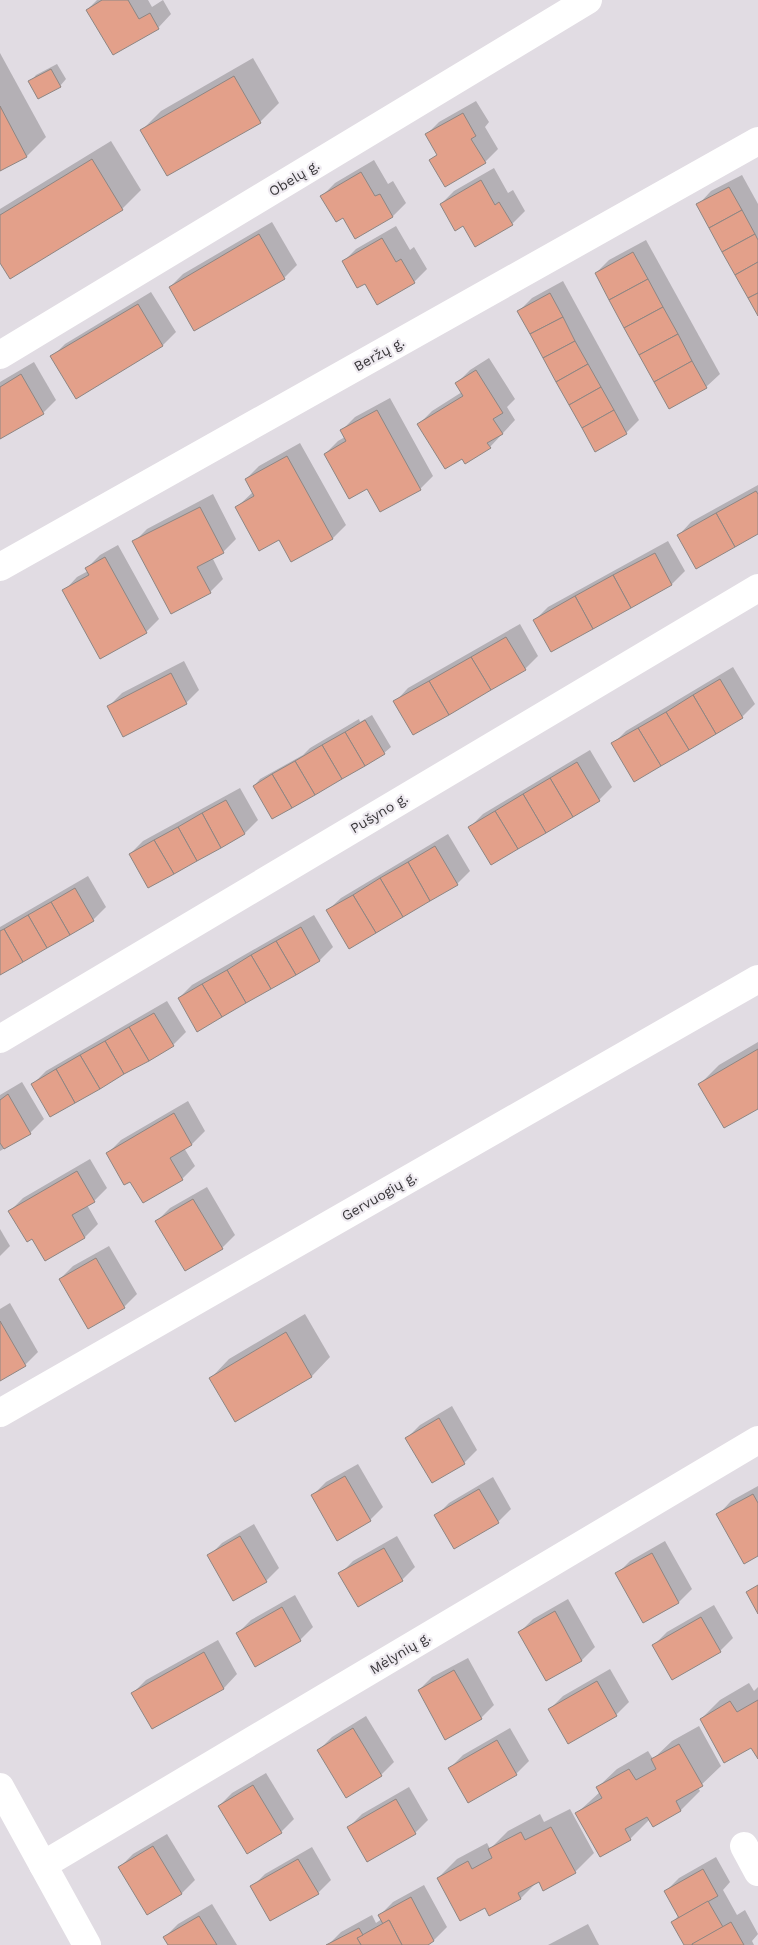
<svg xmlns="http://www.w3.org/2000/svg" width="758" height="1945" viewBox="0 0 758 1945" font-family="'Work Sans',sans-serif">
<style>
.shadow{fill:#0003}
.building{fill:#e3a08a;stroke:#8e8683}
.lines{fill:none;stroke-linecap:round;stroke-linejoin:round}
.minor{stroke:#fff;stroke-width:28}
.labels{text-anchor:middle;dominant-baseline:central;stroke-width:4.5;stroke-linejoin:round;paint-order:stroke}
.street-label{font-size:14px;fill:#383639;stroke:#eeeaf0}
</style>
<rect width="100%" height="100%" fill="#e1dce3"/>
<g class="shadow">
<path d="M97 0H148L152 7 163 0 171 14 158 28 113 54 87 10Z"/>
<path d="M0 53 46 137 27 156 0 170Z"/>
<path d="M253 58 279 103 260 122 142 130 161 111Z"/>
<path d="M57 64 66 79 60 86 30 82 36 75Z"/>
<path d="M476 101 489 122 485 127 498 149 485 162 431 160 438 154 426 135 439 122Z"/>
<path d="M111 141 141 190 122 209 0 260V209Z"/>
<path d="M374 160 388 184 393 181 406 203 393 216 356 237 344 216 322 196 335 183Z"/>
<path d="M494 168 508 193 513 190 525 211 512 224 463 225 441 204 454 191Z"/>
<path d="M742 175 758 204V314L698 205 711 191Z"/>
<path d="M272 222 297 265 284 278 170 287 183 274Z"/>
<path d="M396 226 410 250 414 247 427 269 414 282H365L343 262 356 249Z"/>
<path d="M646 240 720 374 706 387 596 273 609 260Z"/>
<path d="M563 281 639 420 626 433 519 311 532 298Z"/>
<path d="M151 292 176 332 163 345 76 397 52 357 65 344Z"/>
<path d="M489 358 515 399 507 407 515 420 490 447 462 457 419 424 432 411 462 392 457 383 470 370Z"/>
<path d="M34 362 56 400 43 413 0 438V382Z"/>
<path d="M390 398 433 476 420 489 368 487 325 454 338 441 345 437 342 430 355 417Z"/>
<path d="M300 443 346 525 333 538 291 560 279 538 237 507 253 492 246 479 259 466Z"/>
<path d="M758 485V533L678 536 691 522Z"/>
<path d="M213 494 236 539 223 552 212 557 223 579 210 592 134 542 147 529Z"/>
<path d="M668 541 685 571 672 584 551 650 535 620 548 607Z"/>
<path d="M118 545 159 619 146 632 64 591 77 577 88 571 87 568 100 555Z"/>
<path d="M520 624 538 656 525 669 395 702 408 688Z"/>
<path d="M184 661 199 690 186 703 124 735 109 706 122 693Z"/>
<path d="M733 667 755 704 742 717 613 744 626 731Z"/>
<path d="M372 715 391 747 384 753 254 786 260 779 303 755 310 748 359 719 360 722Z"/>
<path d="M590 750 612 787 599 800 470 827 483 814Z"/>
<path d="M240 788 258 820 245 833 148 887 130 854 143 841Z"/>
<path d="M448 834 470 871 457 884 327 911 341 898Z"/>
<path d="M88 876 106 907 93 920 0 974V927Z"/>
<path d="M314 915 333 947 320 960 198 1030 179 998 192 985Z"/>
<path d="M167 1001 186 1032 173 1045 33 1084 46 1071Z"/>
<path d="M758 1042V1107L700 1084 719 1065Z"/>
<path d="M22 1082 44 1119 30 1133 0 1151V1095Z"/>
<path d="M188 1101 205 1131 192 1144 184 1148 195 1166 182 1179 131 1180 108 1153 121 1140Z"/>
<path d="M90 1159 107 1188 94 1201 87 1205 98 1224 85 1237 46 1260 33 1238 10 1211 23 1198Z"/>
<path d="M207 1187 235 1235 222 1248 157 1221 170 1208Z"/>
<path d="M0 1229 10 1246 0 1256Z"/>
<path d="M109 1246 137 1294 124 1307 88 1328 60 1279 73 1266Z"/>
<path d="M10 1303 38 1352 25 1365 0 1379V1309Z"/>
<path d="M305 1314 330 1357 312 1376 236 1420 211 1378 229 1359Z"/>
<path d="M452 1406 477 1450 464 1463 407 1438 420 1425Z"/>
<path d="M358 1464 383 1507 370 1520 313 1495 326 1482Z"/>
<path d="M493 1477 511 1509 498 1522 436 1516 449 1503Z"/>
<path d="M758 1486V1555L718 1515 731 1501Z"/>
<path d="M254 1524 279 1568 266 1581 209 1556 222 1543Z"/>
<path d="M397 1536 415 1567 402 1580 340 1574 353 1561Z"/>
<path d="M665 1541 692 1589 679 1602 643 1621 617 1574 630 1561Z"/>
<path d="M295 1595 313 1627 300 1640 238 1633 251 1620Z"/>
<path d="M568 1599 595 1647 582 1660 546 1680 520 1632 533 1619Z"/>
<path d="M714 1605 733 1638 720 1651 654 1645 667 1632Z"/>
<path d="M218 1640 237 1674 224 1688 152 1727 133 1693 146 1680Z"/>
<path d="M468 1658 494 1705 481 1718 419 1690 432 1677Z"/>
<path d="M610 1669 629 1702 616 1715 550 1709 563 1696Z"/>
<path d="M749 1683 754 1691 758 1687V1757L752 1746 701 1719 720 1700Z"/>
<path d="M366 1716 394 1762 381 1775 319 1750 332 1737Z"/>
<path d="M699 1726 721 1766 698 1788 700 1791 681 1810 654 1825 650 1819 630 1839 577 1813 600 1792 598 1787 617 1769 648 1751 653 1759 672 1741Z"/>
<path d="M510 1728 529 1761 516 1774 450 1768 463 1755Z"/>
<path d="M266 1773 294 1819 281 1832 219 1806 232 1793Z"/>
<path d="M409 1787 428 1820 415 1833 349 1827 362 1814Z"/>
<path d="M570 1809 594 1853 575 1872 539 1880 521 1898 490 1915 486 1906 438 1878 457 1859 487 1843 490 1849 508 1831 540 1814 544 1822Z"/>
<path d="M167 1834 195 1880 182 1893 147 1913 120 1867 133 1854Z"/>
<path d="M312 1847 331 1880 318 1893 252 1887 265 1874Z"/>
<path d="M716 1857 730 1882 723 1890 737 1915 745 1910 758 1934 752 1941 754 1945H694L693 1942 685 1945 672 1923 679 1915 666 1891 679 1878Z"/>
<path d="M424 1885 447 1927 434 1940 425 1945H328L341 1932 372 1915 376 1923 382 1919 380 1915 393 1902Z"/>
<path d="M212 1904 237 1945H170L165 1937 178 1924Z"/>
<path d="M588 1924 599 1945H548Z"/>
</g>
<g class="building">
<path d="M102 0H128L139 19 150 13 159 29 113 55 86 10Z"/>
<path d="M51 69 61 87 38 99 28 81Z"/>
<path d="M234 76 261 123 167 176 140 130Z"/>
<path d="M0 106 27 157 0 171Z"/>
<path d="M463 113 476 136 471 139 486 163 445 187 429 160 437 155 425 134Z"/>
<path d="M92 159 123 210 10 279 0 263V215Z"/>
<path d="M361 172 375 196 380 194 393 217 355 239 343 218 336 222 320 196Z"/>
<path d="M481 180 495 205 499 202 513 225 475 247 463 226 455 231 440 204Z"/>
<path d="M729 187 742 210 709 228 696 204Z"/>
<path d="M742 210 755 234 722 252 709 228Z"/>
<path d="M259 234 285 279 194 331 169 287Z"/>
<path d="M755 234 758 240V262L735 275 722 252Z"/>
<path d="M382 238 396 262 401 259 415 283 377 305 365 284 357 288 342 261Z"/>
<path d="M633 252 648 279 609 300 595 273Z"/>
<path d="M758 262V293L748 298 735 275Z"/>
<path d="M648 279 663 307 624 328 609 300Z"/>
<path d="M550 293 563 317 530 334 517 311Z"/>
<path d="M758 293V316L748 298Z"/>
<path d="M138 304 163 346 76 399 50 356Z"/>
<path d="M663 307 678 334 639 355 624 328Z"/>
<path d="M563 317 575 341 543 358 530 334Z"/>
<path d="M678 334 692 361 654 382 639 355Z"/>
<path d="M575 341 588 364 556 382 543 358Z"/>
<path d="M692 361 707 388 669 409 654 382Z"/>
<path d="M588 364 601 387 569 405 556 382Z"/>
<path d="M476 370 503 413 493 419 503 434 487 443 491 448 465 464 462 459 445 469 417 424 463 396 455 383Z"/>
<path d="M21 374 44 414 0 439V387Z"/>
<path d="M601 387 614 410 582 428 569 405Z"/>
<path d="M377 410 421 490 380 512 367 489 349 499 324 454 346 441 340 430Z"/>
<path d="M614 410 627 434 595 452 582 428Z"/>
<path d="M287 456 333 539 291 562 279 540 259 551 235 507 254 496 245 479Z"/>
<path d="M756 491 758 494V534L735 547 716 513Z"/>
<path d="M200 507 224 553 197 567 211 593 171 614 132 541Z"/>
<path d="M716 513 735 547 696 569 677 535Z"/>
<path d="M655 553 672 585 631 608 613 575Z"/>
<path d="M105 557 147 633 100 659 62 590 89 575 85 568Z"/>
<path d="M613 575 631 608 593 629 575 596Z"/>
<path d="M575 596 593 629 551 652 533 620Z"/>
<path d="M506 637 526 670 491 690 471 657Z"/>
<path d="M471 657 491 690 449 715 429 681Z"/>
<path d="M171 673 187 704 123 737 107 706Z"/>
<path d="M720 679 743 718 716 734 693 695Z"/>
<path d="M429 681 449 715 413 735 393 701Z"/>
<path d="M693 695 716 734 689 750 666 712Z"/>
<path d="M666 712 689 750 661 766 638 728Z"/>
<path d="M365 720 385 754 365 766 345 732Z"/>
<path d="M638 728 661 766 634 782 611 743Z"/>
<path d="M345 732 365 766 342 779 322 745Z"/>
<path d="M322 745 342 779 315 795 295 761Z"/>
<path d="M295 761 315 795 292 808 272 774Z"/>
<path d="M577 762 600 801 573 817 550 778Z"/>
<path d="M272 774 292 808 272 819 253 786Z"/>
<path d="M550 778 573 817 546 833 523 794Z"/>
<path d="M523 794 546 833 518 849 495 811Z"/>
<path d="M226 800 245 834 221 848 202 813Z"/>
<path d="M495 811 518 849 491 865 468 827Z"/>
<path d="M202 813 221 848 197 861 178 827Z"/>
<path d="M178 827 197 861 174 874 154 840Z"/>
<path d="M154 840 174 874 148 888 129 854Z"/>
<path d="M435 846 458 885 430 901 408 862Z"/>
<path d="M408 862 430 901 403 917 380 878Z"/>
<path d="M380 878 403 917 376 933 353 895Z"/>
<path d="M75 888 94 921 70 935 51 902Z"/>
<path d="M353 895 376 933 349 949 326 910Z"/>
<path d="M51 902 70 935 47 948 28 915Z"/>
<path d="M28 915 47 948 23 962 4 929Z"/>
<path d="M301 927 320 961 296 975 276 941Z"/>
<path d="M4 929 23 962 0 975V931Z"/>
<path d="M276 941 296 975 271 989 251 955Z"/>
<path d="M251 955 271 989 246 1003 227 970Z"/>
<path d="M227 970 246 1003 222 1017 202 984Z"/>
<path d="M202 984 222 1017 197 1032 178 998Z"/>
<path d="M154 1013 174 1046 149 1061 129 1027Z"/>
<path d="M129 1027 149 1061 124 1074 105 1041Z"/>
<path d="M105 1041 124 1074 100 1089 80 1055Z"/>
<path d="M758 1049V1109L724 1128 698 1084Z"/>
<path d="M80 1055 100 1089 75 1103 56 1069Z"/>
<path d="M56 1069 75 1103 50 1117 31 1084Z"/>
<path d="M8 1094 31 1134 4 1149 0 1143V1100Z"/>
<path d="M174 1113 192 1145 170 1158 183 1180 143 1203 130 1182 124 1185 106 1153Z"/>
<path d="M77 1171 95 1202 72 1215 85 1238 45 1261 32 1239 27 1242 8 1211Z"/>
<path d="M193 1199 223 1249 185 1271 155 1221Z"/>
<path d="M96 1258 125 1308 88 1329 59 1279Z"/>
<path d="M0 1321 26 1366 0 1381Z"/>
<path d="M286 1332 312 1377 235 1422 209 1378Z"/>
<path d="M439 1418 465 1464 432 1483 405 1438Z"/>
<path d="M345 1476 371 1521 337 1541 311 1495Z"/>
<path d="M479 1489 499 1523 454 1549 434 1515Z"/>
<path d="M753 1494 758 1503V1556L744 1564 716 1514Z"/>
<path d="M240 1536 267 1582 233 1601 207 1555Z"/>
<path d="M384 1548 403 1581 358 1607 338 1573Z"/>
<path d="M652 1553 679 1603 643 1623 615 1573Z"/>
<path d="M758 1585V1614L746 1592Z"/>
<path d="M282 1607 301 1641 255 1667 236 1633Z"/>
<path d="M555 1611 582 1661 546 1681 518 1632Z"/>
<path d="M701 1617 721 1652 672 1680 652 1645Z"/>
<path d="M204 1652 224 1689 152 1729 131 1693Z"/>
<path d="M454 1670 482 1719 445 1740 418 1690Z"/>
<path d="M597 1681 617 1716 568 1744 548 1709Z"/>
<path d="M758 1700V1759L751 1748 724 1763 700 1719 730 1701 737 1712Z"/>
<path d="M353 1728 382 1776 346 1798 317 1750Z"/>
<path d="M497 1740 517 1775 468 1803 448 1768Z"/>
<path d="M679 1744 703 1786 676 1801 681 1811 653 1827 647 1817 625 1829 631 1840 600 1857 575 1813 602 1798 596 1787 629 1769 636 1780 656 1769 651 1759Z"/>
<path d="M253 1785 282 1833 247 1854 218 1806Z"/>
<path d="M396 1799 416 1834 367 1862 347 1827Z"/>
<path d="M551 1827 576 1873 543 1891 539 1882 518 1893 521 1899 489 1916 485 1908 460 1921 437 1878 468 1861 472 1869 492 1858 488 1849 521 1832 525 1840Z"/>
<path d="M153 1846 182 1894 147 1915 118 1867Z"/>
<path d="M298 1859 319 1894 270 1921 250 1886Z"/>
<path d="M703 1869 718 1896 679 1918 664 1891Z"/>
<path d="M411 1897 434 1941 428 1945H402L389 1920 383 1924 378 1915Z"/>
<path d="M708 1901 723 1927 691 1945H684L671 1922Z"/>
<path d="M199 1916 217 1945H168L163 1937Z"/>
<path d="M389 1920 402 1945H361L357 1938Z"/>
<path d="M731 1922 744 1945H693L692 1944Z"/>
<path d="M359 1928 363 1935 357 1938 361 1945H326Z"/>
</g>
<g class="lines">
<g class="minor">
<path d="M0 355 588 0"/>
<path d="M0 567 758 141"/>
<path d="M0 1039 758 588"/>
<path d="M0 1413 758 979"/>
<path d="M0 1787 87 1945"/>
<path d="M744 1846 758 1872"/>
<path d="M43 1865 758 1440"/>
</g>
</g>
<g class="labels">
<g class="street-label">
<text transform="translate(294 178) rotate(-31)">Obelų g.</text>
<text transform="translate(379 354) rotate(-29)">Beržų g.</text>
<text transform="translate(379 813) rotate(-31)">Pušyno g.</text>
<text transform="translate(379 1196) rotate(-30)">Gervuogių g.</text>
<text transform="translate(400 1653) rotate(-31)">Mėlynių g.</text>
</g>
</g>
</svg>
